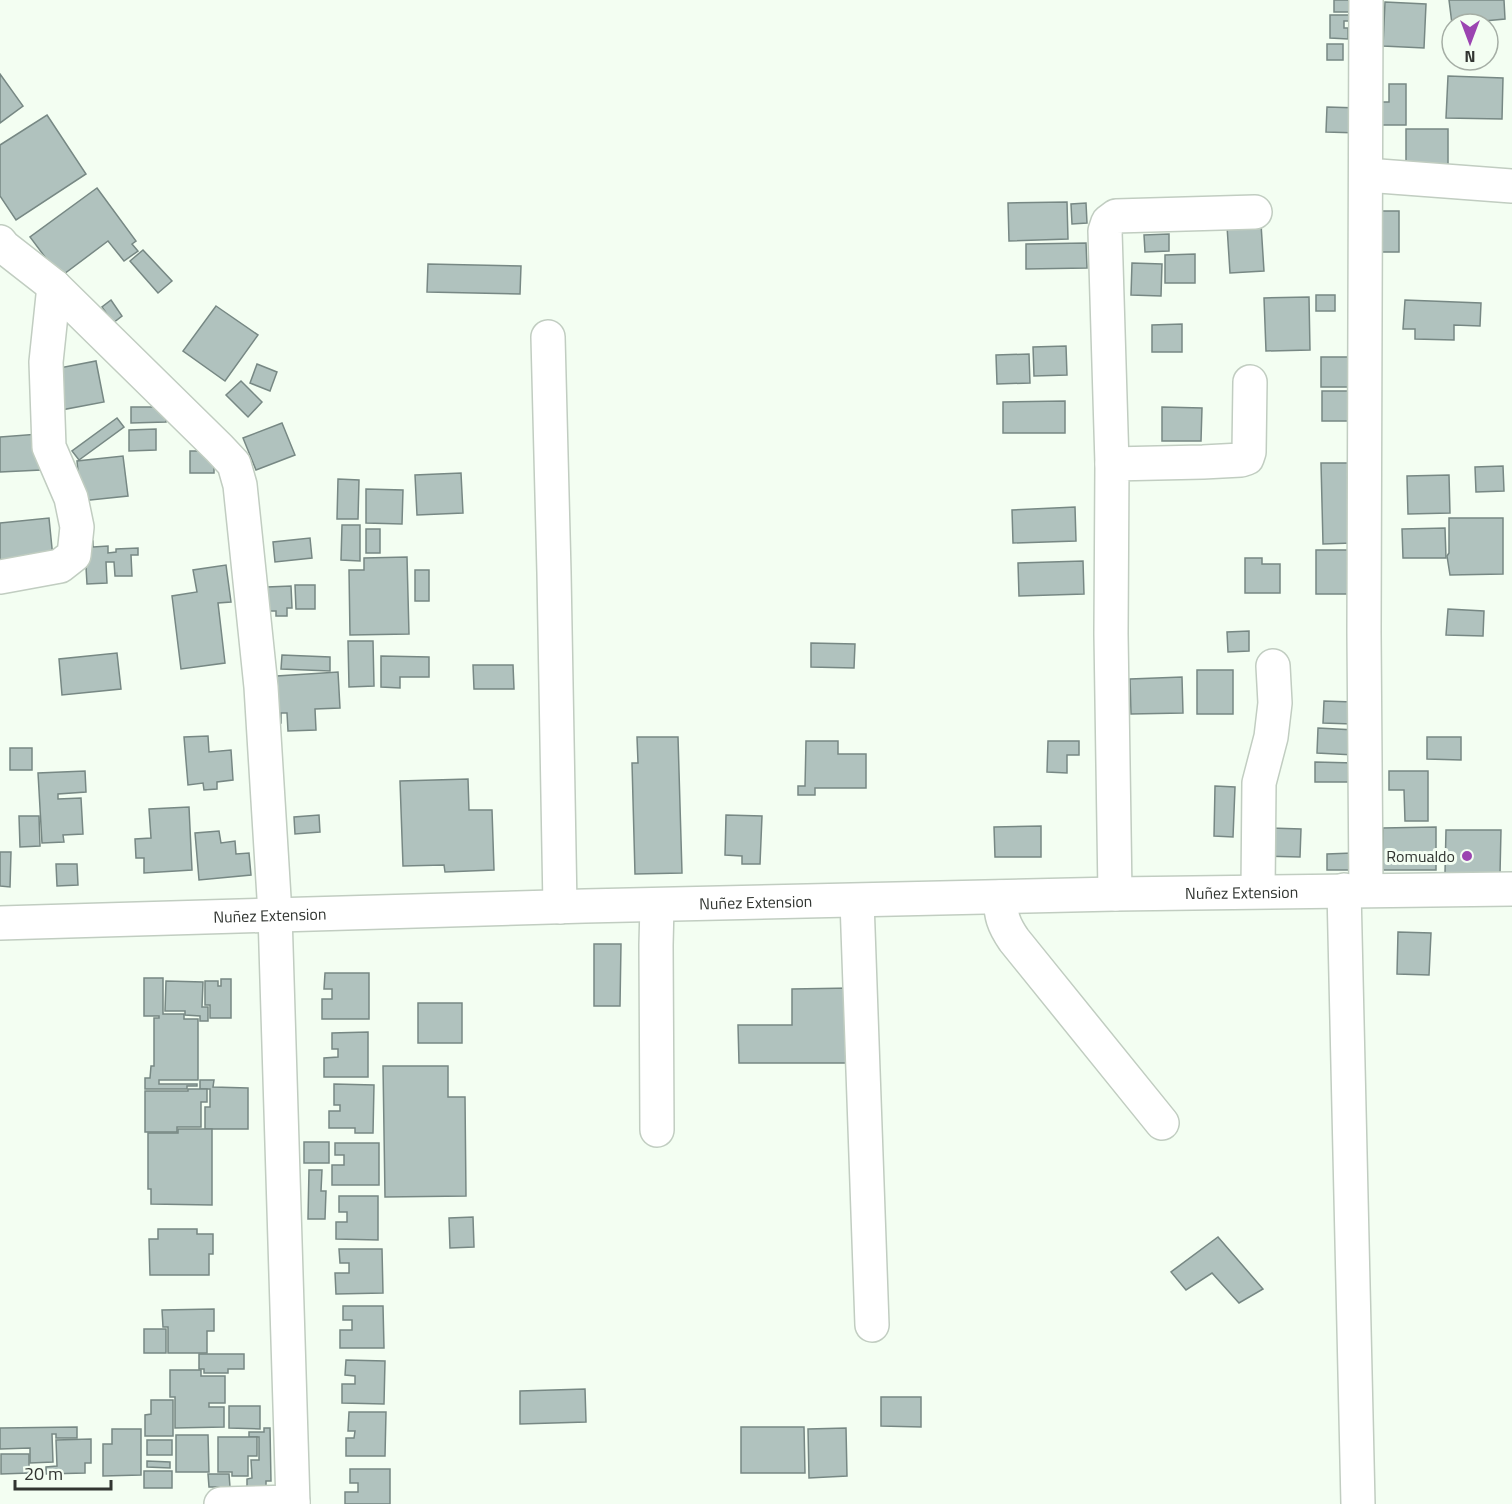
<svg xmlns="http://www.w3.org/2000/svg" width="1512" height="1504" viewBox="0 0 1512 1504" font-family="'Titillium Web',sans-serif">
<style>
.building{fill:#b0c2be;stroke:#778884;stroke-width:1.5}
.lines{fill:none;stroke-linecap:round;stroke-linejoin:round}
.minor-casing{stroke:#c1cdc1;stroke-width:36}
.minor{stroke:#fff;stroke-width:33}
.poi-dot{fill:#9b44b1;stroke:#f3fef2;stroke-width:2}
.labels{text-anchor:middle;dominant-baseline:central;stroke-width:6;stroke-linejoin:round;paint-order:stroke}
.poi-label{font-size:16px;fill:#313531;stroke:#f3fef2;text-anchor:end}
.street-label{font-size:16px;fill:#313531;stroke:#f3fef2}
</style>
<rect width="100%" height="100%" fill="#f3fef2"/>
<g class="building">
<path d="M1334 0H1356L1352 12H1334Z"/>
<path d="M1449 0H1504L1505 19 1452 24Z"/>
<path d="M1385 2 1426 4 1424 48 1383 46Z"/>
<path d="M1330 15H1351V21H1344V28H1348V39L1330 38Z"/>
<rect x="1327" y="44" width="16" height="16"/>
<path d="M0 74 23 106 0 123Z"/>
<path d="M1448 76 1503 78 1502 119 1446 118Z"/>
<path d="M1389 84H1406V125H1381V102H1389Z"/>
<path d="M1327 107 1359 108V133L1326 132Z"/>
<path d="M47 115 86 174 16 220 0 196V145Z"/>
<rect x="1406" y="129" width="42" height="41"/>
<path d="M97 188 136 241 132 244 138 251 124 261 108 241 60 277 30 237Z"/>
<path d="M1067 202 1068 239 1009 241 1008 203Z"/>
<path d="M1086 203 1087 223 1072 224 1071 204Z"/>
<rect x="1381" y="211" width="18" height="41"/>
<path d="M1261 224 1264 271 1230 273 1227 226Z"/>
<path d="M1169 234V251L1145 252 1144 235Z"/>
<path d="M1086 243 1087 268 1026 269V244Z"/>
<path d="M143 250 172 281 158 293 130 261Z"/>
<path d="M1195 254V283H1165V255Z"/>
<path d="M1132 263 1162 264 1161 296 1131 295Z"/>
<path d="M428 264 521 266 520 294 427 292Z"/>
<rect x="1316" y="295" width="19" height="16"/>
<path d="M1309 297 1310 350 1266 351 1264 298Z"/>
<path d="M111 300 122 316 113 323 102 307Z"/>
<path d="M1405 300 1481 303 1480 326 1454 325V340L1415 339V329H1403Z"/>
<path d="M216 306 258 335 225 381 183 351Z"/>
<path d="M1182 324V352H1152V325Z"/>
<path d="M1066 346 1067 375 1034 376 1033 347Z"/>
<path d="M1029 354 1030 383 997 384 996 355Z"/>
<rect x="1321" y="357" width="31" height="30"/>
<path d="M96 361 104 402 61 410 54 369Z"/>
<path d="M257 364 277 372 270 391 250 383Z"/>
<path d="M241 381 262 402 248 417 226 395Z"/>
<rect x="1322" y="391" width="31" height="30"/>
<path d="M1065 401V433H1003V402Z"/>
<path d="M131 407H166V422L131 423Z"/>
<path d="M1162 407 1202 408 1201 441H1162Z"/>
<path d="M117 418 124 427 79 460 72 451Z"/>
<path d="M282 423 295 455 256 470 243 438Z"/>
<path d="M156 429V450L129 451V430Z"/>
<path d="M39 434 41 470 0 472V437Z"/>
<rect x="190" y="451" width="24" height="22"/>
<path d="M123 456 128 496 81 501 77 461Z"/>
<path d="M1321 463H1351L1352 543 1323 544Z"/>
<path d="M1503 466 1504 491 1476 492 1475 467Z"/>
<path d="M461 473 463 513 417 515 415 475Z"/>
<path d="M1449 475 1450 513 1408 514 1407 476Z"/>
<path d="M338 479 359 480 358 519H337Z"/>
<path d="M366 489 403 490 402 524 366 523Z"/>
<path d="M1075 507 1076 541 1013 543 1012 510Z"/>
<path d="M49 518 53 558 0 564V523Z"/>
<path d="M1449 518H1503V574L1450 575 1447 556 1449 553Z"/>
<path d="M342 525H360V561L341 560Z"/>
<path d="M1445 528 1446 558H1403L1402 529Z"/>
<rect x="366" y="529" width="14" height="24"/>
<path d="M310 538 312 558 275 562 273 542Z"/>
<path d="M85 541H93V547L108 546V553L116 552V549L138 548V555H131L132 576H115L114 562H106L107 583 87 584 86 567H79Z"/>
<rect x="1316" y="550" width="41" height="44"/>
<path d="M407 557 409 634 350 635 349 570H364V558Z"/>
<path d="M1245 558H1262V564H1280V593H1245Z"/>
<path d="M1083 561 1084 594 1019 596 1018 563Z"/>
<path d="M226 565 231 602 218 603 225 663 181 669 172 596 197 592 193 570Z"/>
<rect x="415" y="570" width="14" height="31"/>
<path d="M295 585H315V609H296Z"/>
<path d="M291 586 292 608H287V616H276V611H268L267 587Z"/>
<path d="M1448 609 1484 611 1483 636 1446 635Z"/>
<path d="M1249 631V651L1228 652 1227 632Z"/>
<path d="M348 641H373L374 686 349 687Z"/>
<path d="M811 643 855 644 854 668 811 667Z"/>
<path d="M117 653 121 689 62 695 59 659Z"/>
<path d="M282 655 330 657V671L281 669Z"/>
<path d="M381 656 429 657V677H400V688L381 687Z"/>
<path d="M473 665H513L514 689H474Z"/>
<rect x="1197" y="670" width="36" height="44"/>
<path d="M338 672 340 708 315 709 316 730 288 731 287 713H281V723H270L277 694V676Z"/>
<path d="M1182 677 1183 713 1131 714 1130 679Z"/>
<path d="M1324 701 1353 702 1352 724 1323 723Z"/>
<path d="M1318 728 1355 730 1354 755 1317 753Z"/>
<path d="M208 736 209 752 231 750 233 780 217 782V789L204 790 203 783 188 785 184 737Z"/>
<path d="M637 737H678L682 873 635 874 632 763H638Z"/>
<path d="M1427 737H1461V760L1427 759Z"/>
<path d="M806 741H838V754H866V788H815V795H798V786H805Z"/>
<path d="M1048 741H1079V755H1067V773L1047 772Z"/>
<rect x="10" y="748" width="22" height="22"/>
<path d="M1315 762 1354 763 1353 782H1315Z"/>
<path d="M85 771 86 792 58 794V799L81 798 83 834 63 835 64 842 42 843 38 773Z"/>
<path d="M1389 771H1428V821H1405L1404 790H1389Z"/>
<path d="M468 779 469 810H492L494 870 445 872 444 865 403 866 400 781Z"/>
<path d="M1215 786 1235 787 1233 837 1214 836Z"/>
<path d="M189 807 192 870 144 873V858H136L135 839 151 838 149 809Z"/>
<path d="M319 815 320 832 295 834 294 817Z"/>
<path d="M726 815 762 816 760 864H742V856L725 855Z"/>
<path d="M19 816H39L40 846 20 847Z"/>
<path d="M1041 826V857H995L994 827Z"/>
<path d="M1436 827V870H1383V828Z"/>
<path d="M1266 828 1301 829 1300 857 1265 856Z"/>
<path d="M1446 830H1501L1500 874 1445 873Z"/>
<path d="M219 831 221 843 235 841 236 854 249 853 251 875 199 880 195 833Z"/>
<path d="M0 852H11L10 887 0 886Z"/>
<path d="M1352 853V870H1327V854Z"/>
<path d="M56 864H77L78 885 57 886Z"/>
<path d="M1398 932 1431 933 1429 975 1397 974Z"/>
<path d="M594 944H621L620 1006H594Z"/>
<path d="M325 973H369V1019H322V999H332V989H324Z"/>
<path d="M144 978H163V1014H184V1019H198V1080H159V1084H197V1086H187V1089H145V1078H150L151 1066H154V1018H159V1016H144Z"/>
<path d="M221 979H231V1018H210V1005H205V981H218V986H221Z"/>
<path d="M166 981 203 982 202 1007H208V1021H200V1016L185 1015V1011H165Z"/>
<path d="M851 988V1063H739L738 1025H792V989Z"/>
<rect x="418" y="1003" width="44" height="40"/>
<path d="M368 1032V1077H324V1058L338 1057V1049H332V1033Z"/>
<path d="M383 1066H448V1097H465L466 1196 385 1197Z"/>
<path d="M200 1080H214L213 1087 248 1088V1129H205V1107H210V1089H200Z"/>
<path d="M334 1084 374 1085 373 1133H355V1128H329V1111H340V1105H334Z"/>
<path d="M188 1089H207V1102H201V1127H177V1132H145V1091H188Z"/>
<path d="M178 1129H212V1205L151 1204V1189H148V1133H178Z"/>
<rect x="304" y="1142" width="25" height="21"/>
<path d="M335 1143H379V1185H332V1165H344V1155H335Z"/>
<path d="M309 1170H322L321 1191H326L325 1219H308Z"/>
<path d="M339 1196H378V1240L336 1239V1222H347V1212H339Z"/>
<path d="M473 1217 474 1247 450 1248 449 1218Z"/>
<path d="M158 1229H197V1234H213V1254H209V1275H150L149 1239H158Z"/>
<path d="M1218 1237 1263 1289 1239 1303 1212 1273 1186 1290 1171 1272Z"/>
<path d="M339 1249H382L383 1293 336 1294 335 1273H349V1263H340Z"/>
<path d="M343 1306H383L384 1348H340V1330H352V1320H343Z"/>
<path d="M214 1309V1331H207V1353H168V1327H163L162 1310Z"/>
<rect x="144" y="1329" width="22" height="24"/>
<path d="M199 1354H244V1369H228V1373H204V1369H199Z"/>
<path d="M346 1360 385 1361 384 1404 342 1403V1384H355V1376L345 1375Z"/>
<path d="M170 1370H201V1376H225V1403H209V1407H224V1427L175 1428V1397H170Z"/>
<path d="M585 1389 586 1422 520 1424V1391Z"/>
<path d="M881 1397H921V1427L881 1426Z"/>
<path d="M151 1400H173V1436H145V1415L151 1414Z"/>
<path d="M229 1406H260V1429L229 1428Z"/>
<path d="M349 1412H386L385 1456H346V1438H354L355 1431H348Z"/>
<path d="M77 1427V1438H56V1434H52L53 1462 30 1463V1448L0 1449V1428Z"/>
<path d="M741 1427H804L805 1473H741Z"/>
<path d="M264 1428H270L271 1481H266V1487H247V1479L252 1478 251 1460H259V1437H249V1432H264Z"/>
<path d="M846 1428 847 1476 809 1478 808 1429Z"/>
<path d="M112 1429H141V1475L103 1476V1444H112Z"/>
<path d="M176 1435H208L209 1472H176Z"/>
<path d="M218 1437H257V1456H248V1476H232V1472H218Z"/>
<path d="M91 1439V1463H85V1473L46 1474V1467L57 1466 56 1440Z"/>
<rect x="147" y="1440" width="25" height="15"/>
<path d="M1 1454H29V1473L1 1474Z"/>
<path d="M147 1461 170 1462V1468L147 1467Z"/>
<path d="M350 1469H390V1504H345V1492H358V1483H350Z"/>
<rect x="144" y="1471" width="28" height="17"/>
<path d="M208 1474H229L230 1487H209Z"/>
</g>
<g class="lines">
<defs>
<g id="minor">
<path d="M1366 175 1512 186"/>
<path d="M0 242 4 247 54 286 219 448 234 464 240 485 261 687 275 914 293 1504"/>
<path d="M548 337 554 573 560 907"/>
<path d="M1112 464 1105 231 1108 222 1116 216 1255 212"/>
<path d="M0 577 60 566 74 555 77 527 71 498 49 447 46 362 54 286"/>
<path d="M1344 890 1358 1504"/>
<path d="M1366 890 1364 633 1366 0"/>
<path d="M1258 891 1259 783 1271 737 1275 703 1273 666"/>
<path d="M1115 894 1111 634 1112 464 1203 462 1241 460 1247 458 1249 452 1250 382"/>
<path d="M1000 897C1001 916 1003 924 1014 940L1162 1123"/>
<path d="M857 901 872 1325"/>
<path d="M657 905 656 945 657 1130"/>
<path id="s1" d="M0 923 585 906 1115 894 1512 889"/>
<path d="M221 1504 293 1502"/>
</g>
</defs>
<use href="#minor" class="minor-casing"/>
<use href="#minor" class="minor"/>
</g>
<circle class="poi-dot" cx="1467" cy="856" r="6"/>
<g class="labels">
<g class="poi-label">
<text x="1455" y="856">Romualdo</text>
</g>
<g class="street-label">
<text stroke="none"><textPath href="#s1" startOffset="1242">Nuñez Extension</textPath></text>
<text stroke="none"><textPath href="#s1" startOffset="756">Nuñez Extension</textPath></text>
<text stroke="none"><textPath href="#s1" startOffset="270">Nuñez Extension</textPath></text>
</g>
</g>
<g transform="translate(1470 42) rotate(180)"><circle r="28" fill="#f3fef2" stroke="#a5aea5" stroke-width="1.5"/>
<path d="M0-4.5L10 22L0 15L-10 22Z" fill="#9b44b1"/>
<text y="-9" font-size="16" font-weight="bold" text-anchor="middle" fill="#313531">N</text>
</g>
<path d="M15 1480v9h96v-9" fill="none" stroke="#313531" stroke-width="3"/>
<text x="24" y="1480" font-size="18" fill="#313531" stroke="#f3fef2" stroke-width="4.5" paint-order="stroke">20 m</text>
</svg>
